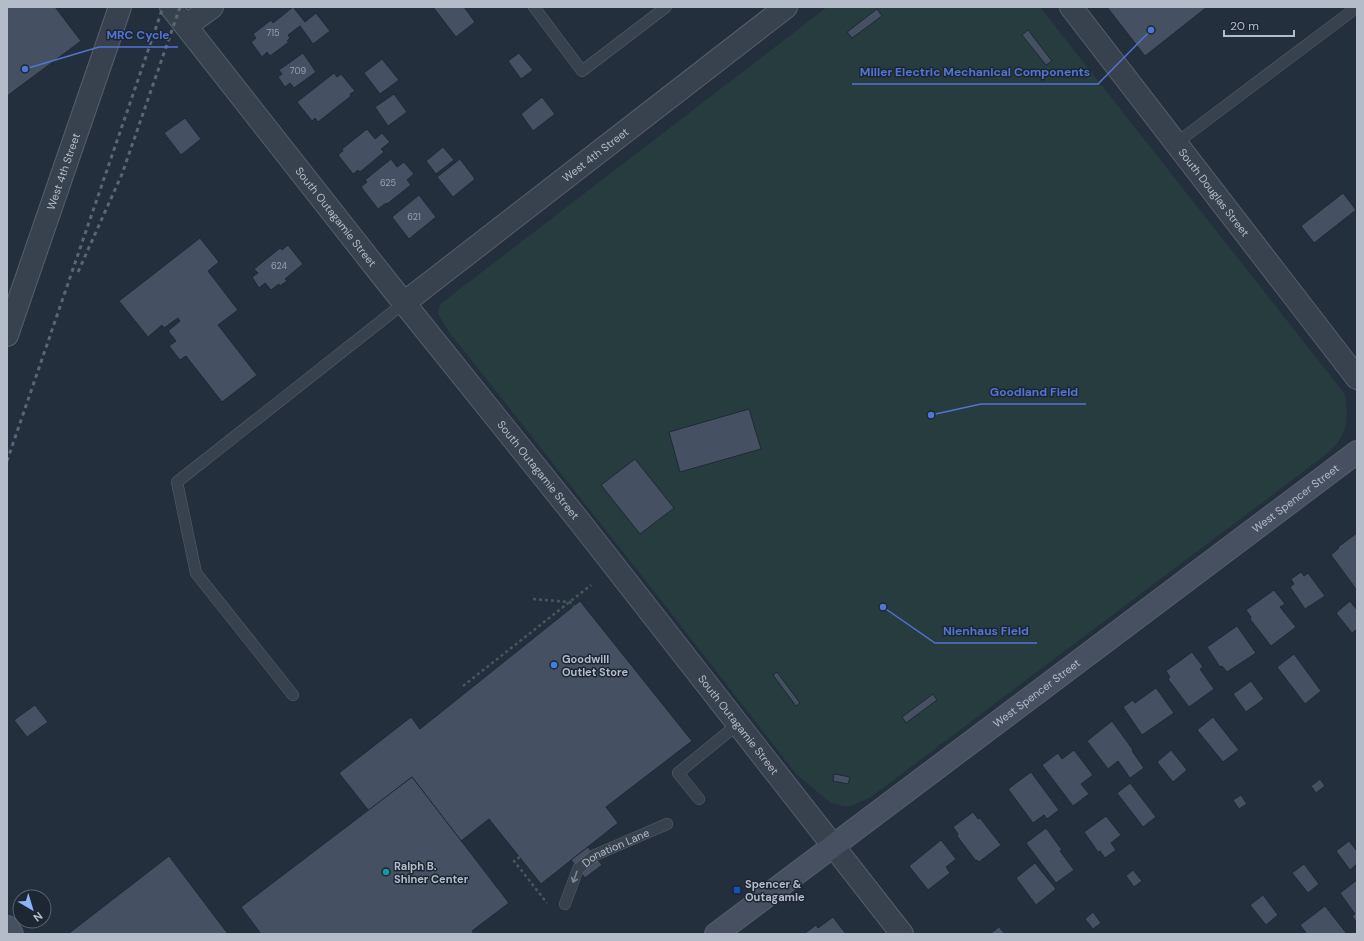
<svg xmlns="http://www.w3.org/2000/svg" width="1364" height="941" viewBox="0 0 1364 941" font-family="'DM Sans',sans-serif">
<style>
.green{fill:#263c3f}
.building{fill:#455162;stroke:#1f2835}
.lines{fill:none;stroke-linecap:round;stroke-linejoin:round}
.lane-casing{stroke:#565f6c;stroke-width:12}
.street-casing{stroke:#565f6c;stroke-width:24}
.secondary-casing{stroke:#565f6c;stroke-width:24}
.path{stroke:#44595c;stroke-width:2.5;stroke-dasharray:3 3;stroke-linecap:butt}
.lane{stroke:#38414e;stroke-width:11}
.street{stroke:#38414e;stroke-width:22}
.secondary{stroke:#465061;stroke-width:22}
.rail{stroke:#5a6575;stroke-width:3;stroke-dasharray:4 4;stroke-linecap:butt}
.oneway{stroke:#7c8592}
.shop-dot{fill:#3f7fe0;stroke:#1d2633;stroke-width:1.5}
.culture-dot{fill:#0f9aa8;stroke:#1d2633;stroke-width:1.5}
.transit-dot{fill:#1a4fb4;stroke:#1d2633;stroke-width:1.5}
.labels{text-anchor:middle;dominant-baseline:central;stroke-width:3;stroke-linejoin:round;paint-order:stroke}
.number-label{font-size:9px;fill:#98a1af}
.street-label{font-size:11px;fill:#b4bcc9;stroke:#1d2633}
.poi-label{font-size:11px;font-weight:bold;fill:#b4bcc9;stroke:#1d2633;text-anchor:start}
.leader{fill:none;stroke:#5274d3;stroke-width:1.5}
.callout-dot{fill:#5274d3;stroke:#1d2633;stroke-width:1.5}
.callout-label{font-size:12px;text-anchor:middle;font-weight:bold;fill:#5274d3;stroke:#1d2633;stroke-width:3;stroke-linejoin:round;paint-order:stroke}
</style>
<rect width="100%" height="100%" fill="#242f3e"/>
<path class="green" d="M827 7H1040L1344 393C1348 407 1349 425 1340 439 1337 444 1332 449 1328 453L871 797 851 806H844L831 803 797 775 650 586 449 332 438 314 439 306 443 302Z"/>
<g class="building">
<path d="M7 7H55L81 41 7 96Z"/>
<path d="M293 7 305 22 316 13 330 31 313 44 300 26 288 35 290 38 287 41 289 42 270 56 267 52 262 57 251 42 256 38 253 34 271 20 273 23Z"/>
<path d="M433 7H464L475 22 456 37Z"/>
<path d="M1107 7H1207L1145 56Z"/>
<path d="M877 9 882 16 852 38 847 32Z"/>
<path d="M1028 30 1052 61 1046 65 1022 35Z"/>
<path d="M303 53 316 72 294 88 290 83 285 87 278 77 282 74 279 70Z"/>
<path d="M519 53 533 70 521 79 508 61Z"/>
<path d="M382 59 399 80 380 94 364 73Z"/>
<path d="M334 73 337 77 341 74 355 91 350 94 351 96 318 122 315 118 312 121 297 102Z"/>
<path d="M394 94 407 112 388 126 375 107Z"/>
<path d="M542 97 555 114 533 131 521 114Z"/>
<path d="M185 118 201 139 181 155 164 133Z"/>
<path d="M367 129 375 139 382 133 390 142 381 149 384 152 360 172 358 170 353 174 338 155 343 151 342 149Z"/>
<path d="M443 147 454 160 436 174 426 161Z"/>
<path d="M391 159 397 167 404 162 414 174 407 180 411 185 387 204 386 203 378 209 361 187 367 182 365 180Z"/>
<path d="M460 159 475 179 453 197 437 177Z"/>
<path d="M1343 193 1356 210 1314 243 1301 226Z"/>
<path d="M419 195 436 217 409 239 392 217Z"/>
<path d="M200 238 219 262 208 271 238 310 218 325 257 375 222 402 186 356 180 360 169 346 176 341 168 331 180 321 178 318 164 328 162 325 148 337 119 301Z"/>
<path d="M288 245 303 264 285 279 287 281 280 286 279 284 271 290 265 283 259 288 252 277 258 273 254 269 280 248 282 250Z"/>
<path d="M749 409 761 449 680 472 669 432Z"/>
<path d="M635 459 674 508 640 534 601 485Z"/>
<path d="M1357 533V589H1356L1331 555 1339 548 1338 547Z"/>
<path d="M1301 572 1304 576 1308 573 1325 596 1305 609 1290 587 1294 584 1291 579Z"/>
<path d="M1274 590 1285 604 1280 607 1296 627 1271 646 1250 619 1251 617 1246 610Z"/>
<path d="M580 601 692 741 606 807 618 823 541 884 489 819 461 841 412 777 369 811 339 773 411 717 420 729Z"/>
<path d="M1350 601 1357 610V629L1352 633 1336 613Z"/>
<path d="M1237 626 1256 653 1227 672 1222 666 1220 667 1207 647Z"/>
<path d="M1192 652 1203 667 1200 669 1214 689 1189 707 1168 679 1170 677 1166 671Z"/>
<path d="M1294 654 1321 691 1305 704 1277 667Z"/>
<path d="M777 672 800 703 796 706 773 675Z"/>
<path d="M1251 681 1264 699 1246 712 1233 694Z"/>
<path d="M1156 688 1174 713 1142 735 1123 707 1133 700 1135 703Z"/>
<path d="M933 694 937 700 906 723 902 717Z"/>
<path d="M35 705 48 722 27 737 14 720Z"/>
<path d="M1213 717 1239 750 1223 762 1197 730Z"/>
<path d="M1112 721 1133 750 1132 751 1144 768 1130 778 1118 761 1108 769 1087 741Z"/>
<path d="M1074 750 1093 775 1081 784 1089 794 1073 806 1042 765 1058 753 1062 759Z"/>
<path d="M1171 750 1187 770 1173 782 1157 762Z"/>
<path d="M1031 772 1059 810 1047 819 1044 815 1033 823 1008 789Z"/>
<path d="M834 774 850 777 848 784 833 781Z"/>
<path d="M412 777 509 903 472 931 474 934H261L241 907Z"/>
<path d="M1320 779 1325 786 1316 793 1311 786Z"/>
<path d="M1130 783 1156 817 1143 827 1117 793Z"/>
<path d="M1241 795 1247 804 1239 809 1233 800Z"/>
<path d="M973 812 978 819 980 818 1001 845 979 862 977 860 976 861 957 836 958 834 953 827Z"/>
<path d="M1106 816 1121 835 1111 843 1116 850 1105 858 1100 851 1098 852 1084 832Z"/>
<path d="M1046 828 1062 850 1060 851 1074 870 1056 883 1026 843Z"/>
<path d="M941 840 956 859 946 867 950 873 928 890 909 866Z"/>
<path d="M1349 841 1357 851V864L1350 870 1336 851Z"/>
<path d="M588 847 602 865 585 878 571 860Z"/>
<path d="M169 856 228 934H68Z"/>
<path d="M1035 863 1056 889 1036 905 1016 878Z"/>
<path d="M1304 864 1319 884 1308 893 1292 873Z"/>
<path d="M1133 870 1142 881 1134 887 1126 876Z"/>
<path d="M1357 880V923L1352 916 1355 914 1340 893Z"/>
<path d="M1263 895 1278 915 1266 925 1250 905Z"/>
<path d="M1325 906 1347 934H1307L1300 925Z"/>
<path d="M1093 912 1101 923 1093 929 1085 919Z"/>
<path d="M833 917 846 934H804L816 925 818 928Z"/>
<path d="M999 927 1005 934H990Z"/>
</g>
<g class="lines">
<defs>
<g id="lane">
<path d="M534 7 582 71 666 7"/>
<path d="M1175 144 1356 8 1357 9"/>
<path d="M293 695 196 573 177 482 404 303"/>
<path d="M699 799 678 773 738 724"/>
<path id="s1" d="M565 904 578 869 595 855 667 824"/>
</g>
<g id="street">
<path id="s2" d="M171 7 384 278 580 522 902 934"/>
<path id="s3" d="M1071 7 1357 378"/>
<path d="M186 26 212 7"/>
<path id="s4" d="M404 303 786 7"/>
<path id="s5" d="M7 335 120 7"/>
</g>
<g id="secondary">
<path d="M7 927 12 934"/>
<path id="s6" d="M716 934 1357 452"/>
</g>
</defs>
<use href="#lane" class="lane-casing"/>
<use href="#street" class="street-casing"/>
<use href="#secondary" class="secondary-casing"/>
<g class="path">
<path d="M533 599 570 602 574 606"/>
<path d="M463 686 591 585"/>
<path d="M520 857 514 861 547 903"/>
</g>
<use href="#lane" class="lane"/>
<use href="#street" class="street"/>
<use href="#secondary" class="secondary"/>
<g class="rail">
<path d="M78 272 122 174 180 7"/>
<path d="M7 461 163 7"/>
</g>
</g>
<defs><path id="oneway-shaft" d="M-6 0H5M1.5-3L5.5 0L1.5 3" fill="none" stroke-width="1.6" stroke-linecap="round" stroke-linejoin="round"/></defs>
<use class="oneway" href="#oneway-shaft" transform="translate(575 877) rotate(109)"/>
<circle class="shop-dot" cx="554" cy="665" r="4"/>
<circle class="culture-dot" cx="386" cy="872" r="4"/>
<rect class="transit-dot" x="733" y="886" width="8" height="8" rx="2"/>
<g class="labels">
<g class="number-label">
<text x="273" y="33">715</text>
<text x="298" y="71">709</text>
<text x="388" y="183">625</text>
<text x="414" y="217">621</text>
<text x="279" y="266">624</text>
</g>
<g class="street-label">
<text stroke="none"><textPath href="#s4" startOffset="242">West 4th Street</textPath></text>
<text stroke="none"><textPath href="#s5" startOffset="173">West 4th Street</textPath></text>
<text stroke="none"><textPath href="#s3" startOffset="234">South Douglas Street</textPath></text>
<text stroke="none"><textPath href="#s2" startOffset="267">South Outagamie Street</textPath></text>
<text stroke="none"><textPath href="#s2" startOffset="591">South Outagamie Street</textPath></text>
<text stroke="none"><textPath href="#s6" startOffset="725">West Spencer Street</textPath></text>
<text stroke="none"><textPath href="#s6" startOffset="401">West Spencer Street</textPath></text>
<text stroke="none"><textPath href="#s2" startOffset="915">South Outagamie Street</textPath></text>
<text stroke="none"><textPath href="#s1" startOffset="81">Donation Lane</textPath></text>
</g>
<g class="poi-label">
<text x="562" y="659">Goodwill<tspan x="562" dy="13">Outlet Store</tspan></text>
<text x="394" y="866">Ralph B.<tspan x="394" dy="13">Shiner Center</tspan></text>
<text x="745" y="884">Spencer &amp;<tspan x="745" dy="13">Outagamie</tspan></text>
</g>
</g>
<path class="leader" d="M25 69L99 47H178M1151 30L1098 84H852M931 415L981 404H1086M883 607L935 643H1037"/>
<g class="callout-dot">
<circle cx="25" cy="69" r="4"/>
<circle cx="1151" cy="30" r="4"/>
<circle cx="931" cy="415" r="4"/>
<circle cx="883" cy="607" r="4"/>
</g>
<g class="callout-label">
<text x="138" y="39">MRC Cycle</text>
<text x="975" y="76">Miller Electric Mechanical Components</text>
<text x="1034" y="396">Goodland Field</text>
<text x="986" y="635">Nienhaus Field</text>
</g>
<rect width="1364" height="941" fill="none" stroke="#b4bcc9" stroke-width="16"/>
<g transform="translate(32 909) rotate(142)"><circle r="19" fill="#1d2633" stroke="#59626f"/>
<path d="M0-3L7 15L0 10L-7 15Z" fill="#8ab4f8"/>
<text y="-6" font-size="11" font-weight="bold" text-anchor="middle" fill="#b4bcc9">N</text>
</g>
<path d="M1224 30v6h70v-6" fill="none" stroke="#b4bcc9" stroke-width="2"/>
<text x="1230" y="30" font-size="12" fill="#b4bcc9" stroke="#1d2633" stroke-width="3" paint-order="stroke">20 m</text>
</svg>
